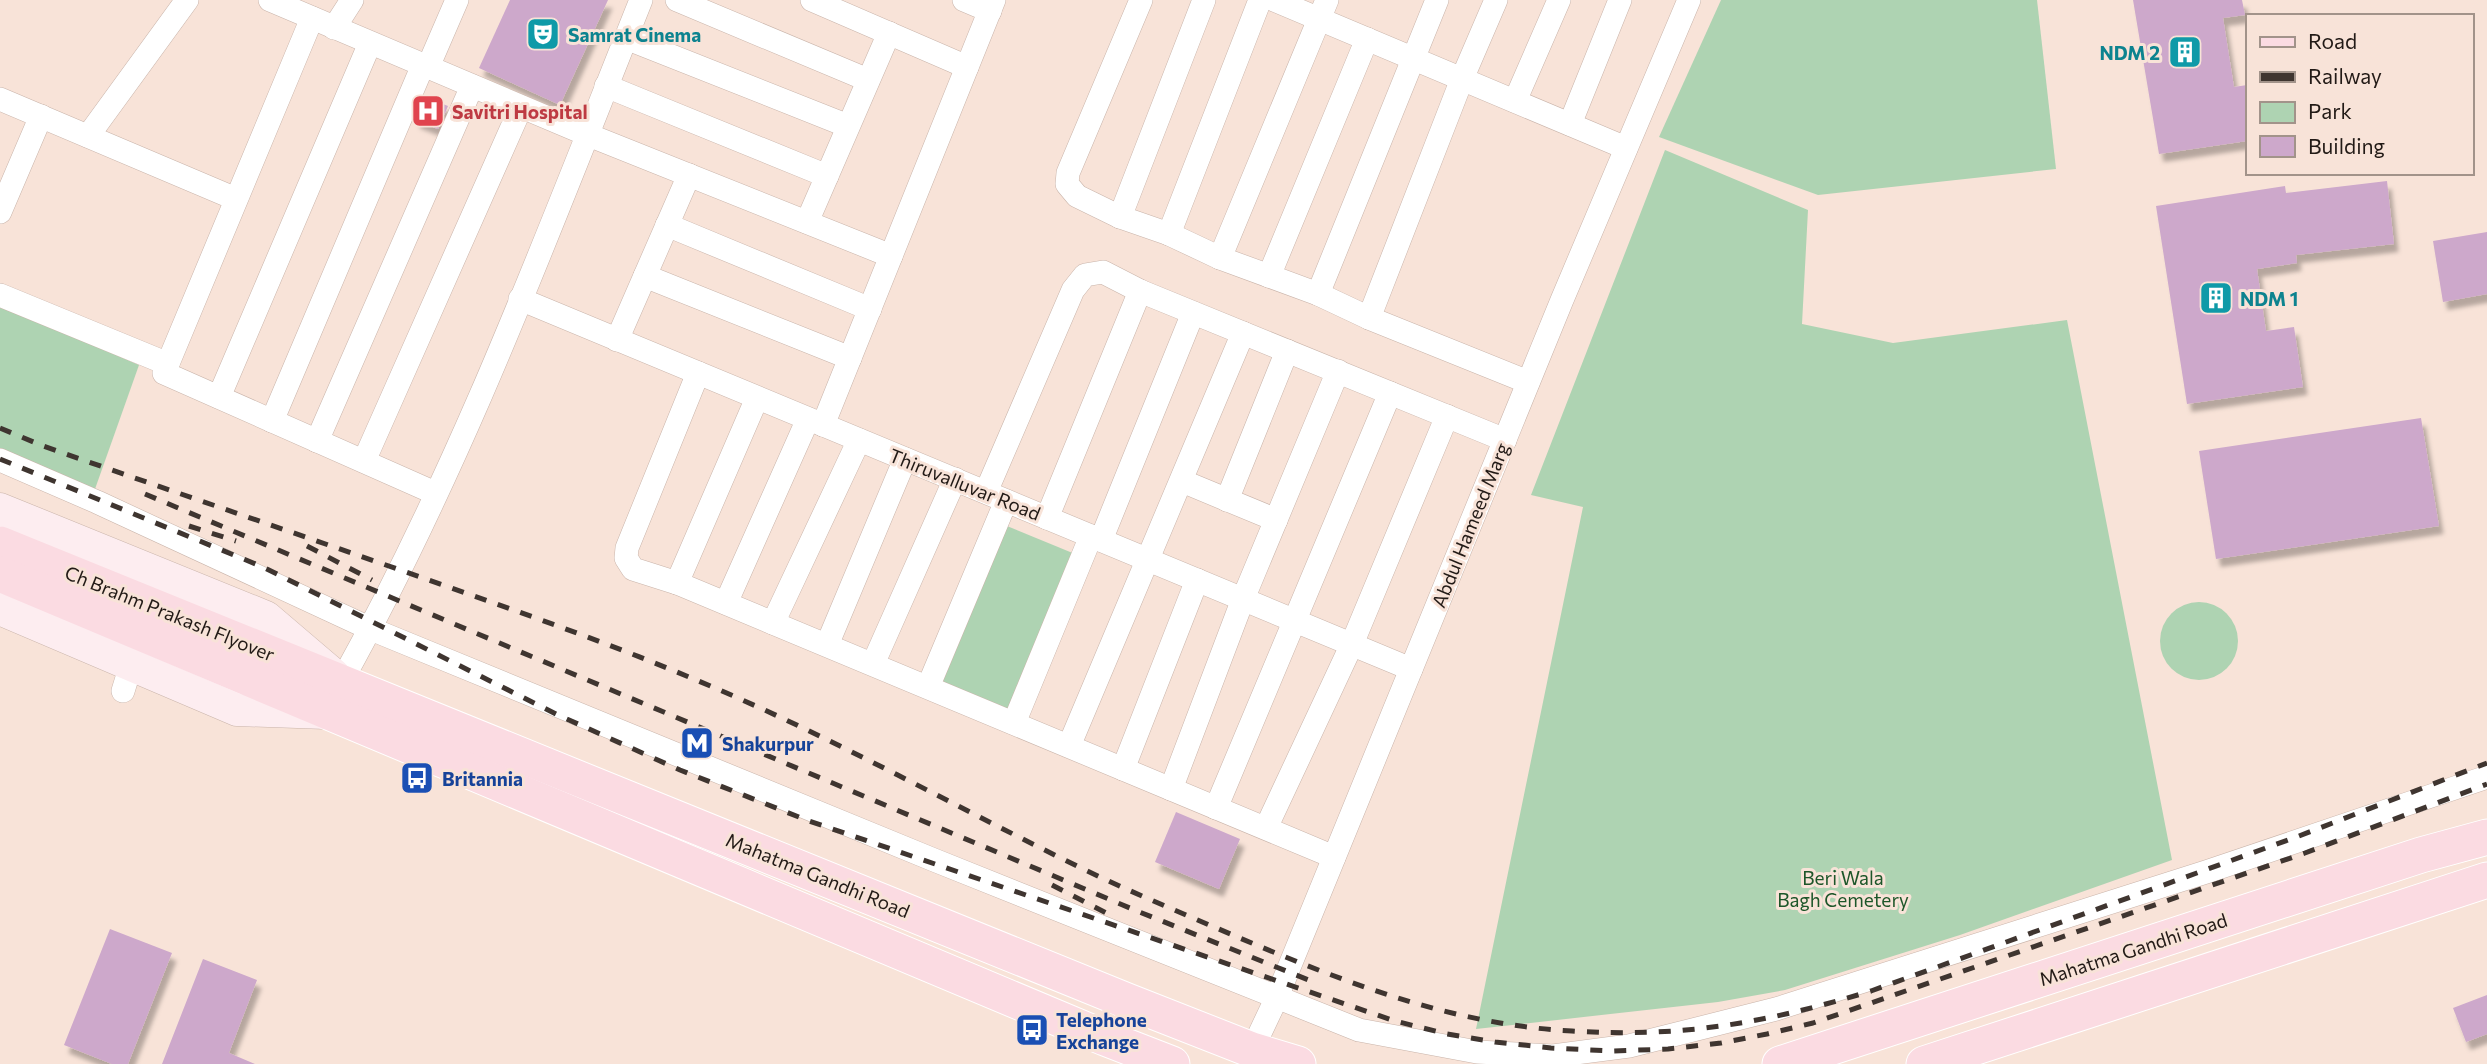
<svg xmlns="http://www.w3.org/2000/svg" width="2487" height="1064" viewBox="0 0 2487 1064" font-family="Commissioner,sans-serif">
<style>
.green{fill:#aed3b2}
.building{fill:#cda8cb;filter:url(#shadow)}
.lines{fill:none;stroke-linecap:round;stroke-linejoin:round}
.street-casing{stroke:#c9b4aa;stroke-width:24}
.secondary-casing{stroke:#c9b4aa;stroke-width:33}
.primary-casing{stroke:#fff;stroke-width:37}
.street{stroke:#fff;stroke-width:23}
.secondary{stroke:#fdedf0;stroke-width:32}
.primary{stroke:#fbdbe2;stroke-width:35}
.rail{stroke:#3f3530;stroke-width:5;stroke-dasharray:12 12;stroke-linecap:butt}
.labels{text-anchor:middle;dominant-baseline:central;stroke-width:6;stroke-linejoin:round;paint-order:stroke}
.culture-label{font-size:19px;font-weight:bold;fill:#0d838f;stroke:#f8e3d8;text-anchor:start}
.health-label{font-size:19px;font-weight:bold;fill:#be3a42;stroke:#f8e3d8;text-anchor:start}
.street-label{font-size:19px;fill:#221a16;stroke:#f8e3d8}
.transit-label{font-size:19px;font-weight:bold;fill:#164399;stroke:#f8e3d8;text-anchor:start}
.park-label{font-size:19px;fill:#1d5629;stroke:#f8e3d8}
</style>
<defs>
<filter id="shadow"><feDropShadow dx="4.5" dy="8" stdDeviation="2" flood-color="#0004"/></filter>
</defs>
<rect width="100%" height="100%" fill="#f8e3d8"/>
<g class="green">
<path d="M1721 0H2037L2056 169 1818 195 1659 137Z"/>
<path d="M1665 150 1808 210 1802 324 1893 343 2067 320 2172 860 1960 935 1785 990 1718 1002 1476 1029 1583 507 1531 495Z"/>
<path d="M0 305 139 365 95 489 0 449Z"/>
<path d="M1002 524 1075 554 1010 712 937 681Z"/>
<circle cx="2199" cy="641" r="39"/>
</g>
<g class="building">
<path d="M510 0H608L560 105 479 68Z"/>
<path d="M2133 0H2242L2245 15 2223 18 2234 87 2247 85V141L2159 154Z"/>
<path d="M425 97 448 106 438 129 415 120Z"/>
<path d="M2387 181 2394 244 2296 255 2297 263 2257 269 2266 331 2294 327 2303 387 2187 404 2156 206 2285 186 2286 193Z"/>
<path d="M2487 232V294L2443 302 2433 241Z"/>
<path d="M2421 418 2439 526 2216 559 2199 451Z"/>
<path d="M1176 812 1240 839 1219 889 1155 862Z"/>
<path d="M110 929 172 953 128 1064H112L64 1045Z"/>
<path d="M203 959 257 980 229 1053 255 1064H162Z"/>
<path d="M2487 995V1034L2466 1042 2453 1008Z"/>
</g>
<g class="lines">
<defs>
<g id="street">
<path d="M270 0 586 134 891 256"/>
<path d="M677 0 868 80"/>
<path d="M812 0 967 67"/>
<path d="M964 0 990 11"/>
<path d="M1141 0 1068 173 1067 184 1077 196 1120 217 1169 234 1220 258 1318 294 1369 318 1528 382"/>
<path d="M1274 0 1626 148"/>
<path d="M312 18 164 373 435 493"/>
<path d="M334 28 352 0"/>
<path d="M626 38 848 126"/>
<path d="M428 67 457 0"/>
<path d="M606 86 827 176"/>
<path d="M0 99 236 199"/>
<path d="M1515 101 1559 0"/>
<path d="M1570 124 1620 0"/>
<path d="M88 136 187 0"/>
<path d="M0 212 41 116"/>
<path d="M1120 217 1204 0"/>
<path d="M807 222 889 33"/>
<path d="M667 225 870 309"/>
<path d="M1169 234 1260 0"/>
<path d="M1220 258 1327 0"/>
<path d="M645 276 850 358"/>
<path d="M1269 276 1367 39"/>
<path d="M1318 294 1437 0"/>
<path d="M0 295 168 364"/>
<path d="M520 299 1411 669"/>
<path d="M1369 318 1462 79 1496 0"/>
<path d="M617 340 689 175"/>
<path d="M698 373 627 548 626 558 633 569 677 583 1334 857"/>
<path d="M219 397 370 43"/>
<path d="M272 421 423 65"/>
<path d="M823 425 994 0"/>
<path d="M317 441 472 86"/>
<path d="M0 460 97 502 371 629 934 860 1359 1030 1477 1052 1553 1056 1629 1046 1776 1009 2206 872 2487 777"/>
<path d="M364 461 521 107"/>
<path d="M1182 481 1276 520"/>
<path d="M986 492 1073 290 1085 275 1103 272 1140 291 1505 440"/>
<path d="M1227 500 1287 351"/>
<path d="M1047 518 1140 291"/>
<path d="M1101 540 1193 313"/>
<path d="M677 583 757 398"/>
<path d="M726 603 808 419"/>
<path d="M773 623 859 440"/>
<path d="M827 645 905 459"/>
<path d="M873 664 955 479"/>
<path d="M341 682C462 465 549 230 641 0"/>
<path d="M928 687 1006 501"/>
<path d="M123 691 131 665"/>
<path d="M1014 723 1091 536"/>
<path d="M1069 746 1243 333"/>
<path d="M1123 769 1197 580"/>
<path d="M1171 789 1243 599 1338 371"/>
<path d="M1216 808 1390 393"/>
<path d="M1266 828 1352 644 1447 416"/>
<path d="M1252 1050 1277 997 1562 300 1689 0"/>
</g>
<g id="secondary">
<path d="M0 509 266 617 334 675"/>
<path d="M0 609 237 710 326 713"/>
</g>
<g id="primary">
<path d="M0 544 1127 1001 1252 1050 1298 1064"/>
<path d="M0 574 1105 1038 1172 1064"/>
<path d="M1780 1064 2421 855 2487 837"/>
<path d="M1924 1064 2487 880"/>
</g>
</defs>
<use href="#street" class="street-casing"/>
<use href="#secondary" class="secondary-casing"/>
<use href="#primary" class="primary-casing"/>
<use href="#street" class="street"/>
<use href="#secondary" class="secondary"/>
<use href="#primary" class="primary"/>
<g class="rail">
<path d="M0 428 43 446C163 488 283 529 403 571 508 608 613 644 715 688 841 742 960 809 1083 869 1133 893 1184 914 1235 936 1344 982 1453 1025 1572 1031 1682 1038 1766 1023 1871 991L2299 836 2487 763"/>
<path d="M0 459 263 567 558 715 680 770 809 821 1395 1021 1447 1034 1495 1042 1551 1048 1613 1051 1668 1049 1721 1043 1767 1034 1813 1023 2305 853 2487 784"/>
<path d="M145 494 1137 911 1316 983"/>
<path d="M189 526 236 541"/>
<path d="M307 546 372 580"/>
<path d="M1052 885 1114 917"/>
</g>
</g>
<defs>
<symbol id="theatre-square" viewBox="-11 -11 22 22"><rect x="-9" y="-9" width="18" height="18" rx="4" fill="#0f9aa8" stroke="#f8e3d8"/><path d="M-5-5.5Q0-4 5-5.5V0Q5 5 0 6Q-5 5-5 0ZM-3.3-2.5H-1v1.5H-3.3ZM1-2.5H3.3v1.5H1ZM-2.8 1Q0 5.5 2.8 1Z" fill="#fff"/></symbol>
<symbol id="building-square" viewBox="-11 -11 22 22"><rect x="-9" y="-9" width="18" height="18" rx="4" fill="#0f9aa8" stroke="#f8e3d8"/><path d="M-4-6H4V6H1V3H-1V6H-4ZM-2.5-4.3h1.7v1.8h-1.7ZM.8-4.3h1.7v1.8H.8ZM-2.5-1h1.7V.8h-1.7ZM.8-1h1.7V.8H.8Z" fill="#fff"/></symbol>
<symbol id="hospital-square" viewBox="-11 -11 22 22"><rect x="-9" y="-9" width="18" height="18" rx="4" fill="#e0444e" stroke="#f8e3d8"/><path d="M-5-5h3v3.5h4V-5h3V5h-3V1.5h-4V5h-3Z" fill="#fff"/></symbol>
<symbol id="metro-square" viewBox="-11 -11 22 22"><rect x="-9" y="-9" width="18" height="18" rx="4" fill="#1a4fb4" stroke="#f8e3d8"/><path d="M-5.5 5V-5H-3L0 0L3-5H5.5V5H3V-.5L0 4L-3-.5V5Z" fill="#fff"/></symbol>
<symbol id="bus-square" viewBox="-11 -11 22 22"><rect x="-9" y="-9" width="18" height="18" rx="4" fill="#1a4fb4" stroke="#f8e3d8"/><path d="M-5-6H5V4H4V6H2V4H-2V6H-4V4H-5ZM-3.5-4V0h7V-4ZM-3.5 1.2v1.5H-2V1.2ZM2 1.2v1.5H3.5V1.2Z" fill="#fff"/></symbol>
</defs>
<g fill-rule="evenodd">
<use href="#theatre-square" x="524" y="15" width="38" height="38"/>
<use href="#building-square" x="2166" y="33" width="38" height="38"/>
<use href="#hospital-square" x="409" y="92" width="38" height="38"/>
<use href="#building-square" x="2197" y="279" width="38" height="38"/>
<use href="#metro-square" x="678" y="724" width="38" height="38"/>
<use href="#bus-square" x="398" y="759" width="38" height="38"/>
<use href="#bus-square" x="1013" y="1011" width="38" height="38"/>
</g>
<g class="labels">
<g class="culture-label">
<text x="568" y="34">Samrat Cinema</text>
<text x="2160" y="52" text-anchor="end">NDM 2</text>
<text x="2240" y="298">NDM 1</text>
</g>
<g class="health-label">
<text x="452" y="111">Savitri Hospital</text>
</g>
<g class="street-label">
<text transform="translate(965 484) rotate(22)">Thiruvalluvar Road</text>
<text transform="translate(1470 525) rotate(-68)">Abdul Hameed Marg</text>
<text transform="translate(170 613) rotate(22)">Ch Brahm Prakash Flyover</text>
<text transform="translate(818 875) rotate(22)">Mahatma Gandhi Road</text>
<text transform="translate(2133 949) rotate(-18)">Mahatma Gandhi Road</text>
</g>
<g class="transit-label">
<text x="722" y="743">Shakurpur</text>
<text x="442" y="778">Britannia</text>
<text x="1056" y="1019">Telephone<tspan x="1056" dy="22">Exchange</tspan></text>
</g>
<g class="park-label">
<text x="1843" y="877">Beri Wala<tspan x="1843" dy="22">Bagh Cemetery</tspan></text>
</g>
</g>
<rect x="2246" y="14" width="228" height="161" fill="#f8e3d8" stroke="#a2938a" stroke-width="2"/>
<rect x="2260" y="37" width="35" height="10" fill="#fbdbe2" stroke="#a2938a" stroke-width="2"/>
<text x="2308" y="49" font-size="21" fill="#221a16">Road</text>
<rect x="2260" y="72" width="35" height="10" fill="#3f3530" stroke="#a2938a" stroke-width="2"/>
<text x="2308" y="84" font-size="21" fill="#221a16">Railway</text>
<rect x="2260" y="102" width="35" height="21" fill="#aed3b2" stroke="#a2938a" stroke-width="2"/>
<text x="2308" y="119" font-size="21" fill="#221a16">Park</text>
<rect x="2260" y="136" width="35" height="21" fill="#cda8cb" stroke="#a2938a" stroke-width="2"/>
<text x="2308" y="154" font-size="21" fill="#221a16">Building</text>
</svg>
